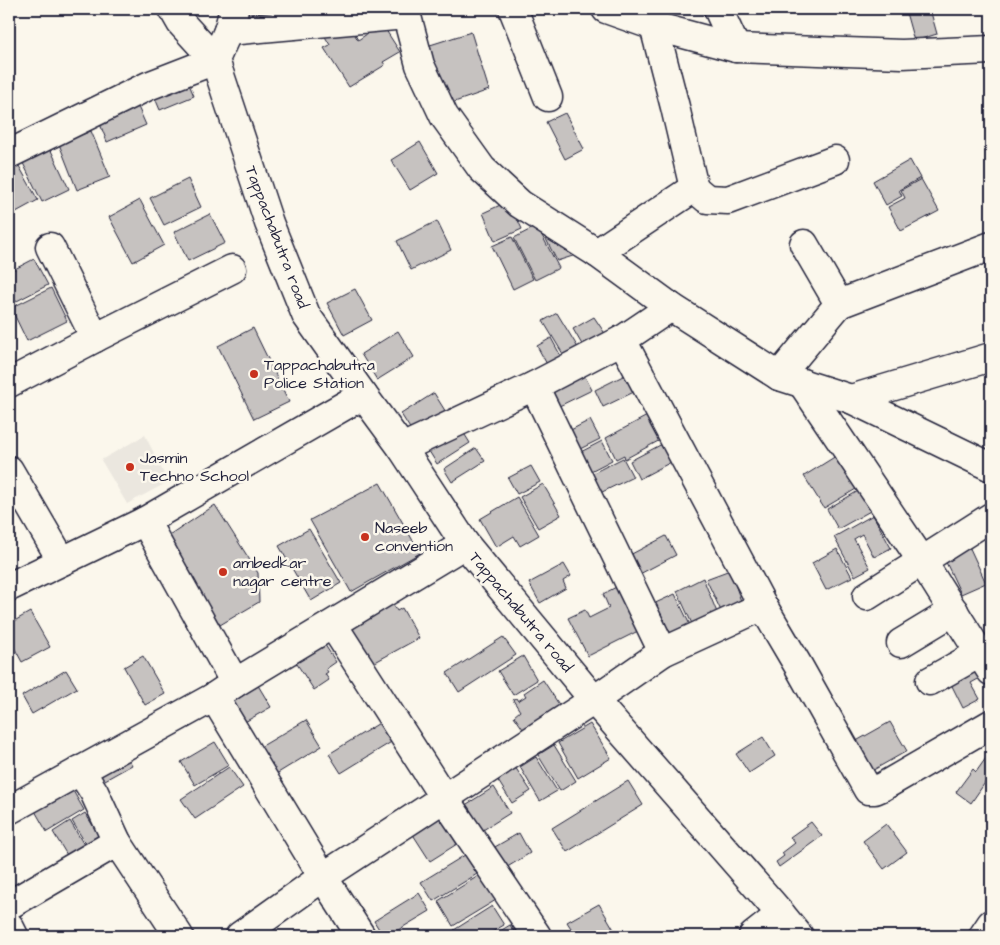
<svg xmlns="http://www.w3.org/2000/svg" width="1000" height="945" viewBox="0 0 1000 945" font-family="'Architects Daughter',sans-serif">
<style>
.built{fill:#ebe7df}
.building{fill:#c6c2c0;stroke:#22223b}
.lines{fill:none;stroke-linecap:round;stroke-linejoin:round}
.minor-casing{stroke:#22223b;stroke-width:31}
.major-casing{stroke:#22223b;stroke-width:31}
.minor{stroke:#fbf7ec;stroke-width:28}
.major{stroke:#fbf7ec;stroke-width:28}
.poi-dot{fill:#c8321e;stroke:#fbf7ec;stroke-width:2}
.labels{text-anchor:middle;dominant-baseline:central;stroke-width:5;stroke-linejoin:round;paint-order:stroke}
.street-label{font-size:16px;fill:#22223b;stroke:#fbf7ec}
.poi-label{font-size:16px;fill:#22223b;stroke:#fbf7ec;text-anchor:start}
</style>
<rect width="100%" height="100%" fill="#fbf7ec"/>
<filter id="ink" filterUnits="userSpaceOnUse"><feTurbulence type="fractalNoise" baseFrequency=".02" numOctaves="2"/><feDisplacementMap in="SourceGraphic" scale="10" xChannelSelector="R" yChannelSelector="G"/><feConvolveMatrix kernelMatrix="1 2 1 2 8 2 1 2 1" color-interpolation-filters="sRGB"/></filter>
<g filter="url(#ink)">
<path class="built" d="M145 435 168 482 127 504 101 460Z"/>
<g class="building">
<path d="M243 9H301L302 18 245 26Z"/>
<path d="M905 9H930L937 34 914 41Z"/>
<path d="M382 24 400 52 383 62 385 65 349 87 324 48 330 45 324 35 349 25 358 40Z"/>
<path d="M471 32 489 90 446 105 427 46Z"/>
<path d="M186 77 194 96 160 110 152 91Z"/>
<path d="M135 100 146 125 107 142 97 116Z"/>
<path d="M565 113 584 149 565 159 546 122Z"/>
<path d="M91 131 110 177 77 190 59 144Z"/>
<path d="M420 142 438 173 410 190 391 160Z"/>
<path d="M48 144 69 189 42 202 20 157Z"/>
<path d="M910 160 920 178 899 190 902 196 886 205 873 181Z"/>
<path d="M19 166 38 200 16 212 9 199V172Z"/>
<path d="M188 179 201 207 164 225 150 198Z"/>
<path d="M921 179 939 211 901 231 888 207 905 198 901 190Z"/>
<path d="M140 200 164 245 133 262 109 217Z"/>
<path d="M509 201 522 229 495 241 483 213Z"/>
<path d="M210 214 225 243 188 261 174 232Z"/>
<path d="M437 221 451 250 411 270 397 241Z"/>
<path d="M537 226 559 268 535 280 514 238Z"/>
<path d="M542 231 576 255 557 261Z"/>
<path d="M512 237 533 279 513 289 492 246Z"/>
<path d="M34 259 48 285 9 305V272Z"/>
<path d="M51 288 67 321 27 341 11 308Z"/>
<path d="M355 289 372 320 344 335 327 303Z"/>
<path d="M557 313 580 351 566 359 543 321Z"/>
<path d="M594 317 606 335 584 348 573 329Z"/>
<path d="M253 328 289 402 254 419 218 346Z"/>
<path d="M398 331 414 357 377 380 361 354Z"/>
<path d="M551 338 563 360 549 368 537 346Z"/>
<path d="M580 367 592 390 551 410 540 388Z"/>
<path d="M629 373 638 390 603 407 595 390Z"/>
<path d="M434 393 449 417 416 438 401 414Z"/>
<path d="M649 415 662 439 625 459 624 455 616 459 606 438Z"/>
<path d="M590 420 600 439 572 453 563 434Z"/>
<path d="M460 427 470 443 437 464 424 443Z"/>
<path d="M602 441 612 460 585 474 575 455Z"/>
<path d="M666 442 675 460 639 479 630 461Z"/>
<path d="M476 448 485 461 452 482 444 469Z"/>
<path d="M836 456 856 489 824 508 804 476Z"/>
<path d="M623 458 633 477 596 495 587 476Z"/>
<path d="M531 466 540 482 517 494 508 478Z"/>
<path d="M380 483 420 553 351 592 310 520Z"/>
<path d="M543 484 561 515 538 528 520 497Z"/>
<path d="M860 490 872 510 838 529 827 509Z"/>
<path d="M517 497 539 535 520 546 514 536 496 547 480 519Z"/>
<path d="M215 505 258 573 259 602 220 625 166 538Z"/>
<path d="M873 515 891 548 874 557 862 534 854 539 870 568 855 576 834 537Z"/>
<path d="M309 529 341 583 311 601 279 546Z"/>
<path d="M666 536 676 555 634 577 624 558Z"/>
<path d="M968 544 986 583 961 594 943 556Z"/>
<path d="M837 549 852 577 826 590 812 563Z"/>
<path d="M564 564 571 576 563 581 566 588 540 603 529 583Z"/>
<path d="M730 570 742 604 722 613 706 579Z"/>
<path d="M703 578 718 615 693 626 677 591Z"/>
<path d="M620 585 642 629 588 656 568 618 585 610 589 618 609 608 603 594Z"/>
<path d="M675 594 691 627 665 639 649 606Z"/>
<path d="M391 601 397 611 402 608 419 638 368 666 346 626Z"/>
<path d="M30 612 50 647 22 662 9 638V624Z"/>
<path d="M503 637 516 655 459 692 447 673Z"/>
<path d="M323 642 336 662 326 669 328 672 325 674 329 680 314 690 295 661Z"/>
<path d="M143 656 165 694 145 705 124 667Z"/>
<path d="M523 656 537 680 513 695 498 671Z"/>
<path d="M971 663 980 678 971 683 980 699 963 708 947 676Z"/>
<path d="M66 670 77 688 32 714 22 696Z"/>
<path d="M543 680 560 706 523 729 514 716 520 711 513 700 516 698 518 701 526 696 524 693Z"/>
<path d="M256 682 271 707 243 723 229 699Z"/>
<path d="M306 720 322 746 273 776 257 749Z"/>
<path d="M381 722 393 741 341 773 329 754Z"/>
<path d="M890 722 907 751 868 773 851 744Z"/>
<path d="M590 724 611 758 578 778 558 743Z"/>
<path d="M763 737 775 756 749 773 736 754Z"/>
<path d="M215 742 229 765 195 785 181 762Z"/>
<path d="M554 745 576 781 560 791 538 755Z"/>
<path d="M123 749 132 765 96 785 87 768Z"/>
<path d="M991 751V774L971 803 956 792 973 769 976 772Z"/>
<path d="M536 757 557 791 540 801 520 767Z"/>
<path d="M229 767 243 787 195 819 181 799Z"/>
<path d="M515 767 531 791 512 803 497 779Z"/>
<path d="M628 781 643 805 567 852 552 828Z"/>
<path d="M68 782 84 810 47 832 31 804Z"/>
<path d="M494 787 510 813 475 835 459 809Z"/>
<path d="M85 813 102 840 89 849 72 821Z"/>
<path d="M440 817 457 844 430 861 412 833Z"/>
<path d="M70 821 87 850 70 860 53 832Z"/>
<path d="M811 822 822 836 779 867 776 862 784 856 782 853 795 843 790 837Z"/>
<path d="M886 824 907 852 884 869 863 841Z"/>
<path d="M519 833 530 853 501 871 488 851Z"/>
<path d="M465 855 477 874 433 901 421 882Z"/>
<path d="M480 875 496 900 453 926 438 901Z"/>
<path d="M419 893 430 911 388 936H383L374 921Z"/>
<path d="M599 904 616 933 611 936H576L567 922Z"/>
<path d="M492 906 504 925 485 936H458L454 930Z"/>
<path d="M510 925 517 936H492Z"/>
</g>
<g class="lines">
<defs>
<g id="minor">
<path d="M405 9 420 65 444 116 482 169 520 204 597 253 671 307 779 376 851 399 991 467"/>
<path d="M513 9 548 97"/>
<path d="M606 9 654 26 736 48 902 54 991 50"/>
<path d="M718 9 736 48"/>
<path d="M654 26 675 107 694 188"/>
<path d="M228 31 406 15"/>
<path d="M9 154 148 86 215 60"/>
<path d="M804 244 839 304 991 246"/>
<path d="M50 247 95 338 232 269"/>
<path d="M597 253 694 188 707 199 728 200 835 160"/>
<path d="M779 376 839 304"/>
<path d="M9 383 95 338"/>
<path d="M802 383 922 561 991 671"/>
<path d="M534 386 663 652"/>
<path d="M851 399 991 357"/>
<path d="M402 448 534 386 622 340 671 307"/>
<path d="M9 470 62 561"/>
<path d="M145 521 235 683"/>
<path d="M9 587 145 521 363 395"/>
<path d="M867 596 991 517"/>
<path d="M763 606 799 667 868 790H875L882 787 991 724"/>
<path d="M333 625 444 798 537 936"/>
<path d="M901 643 954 611"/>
<path d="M930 681 980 653"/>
<path d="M214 697 323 877 361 936"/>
<path d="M80 770 94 792 117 842 179 936"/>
<path d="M9 810 214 697 235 683 465 544"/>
<path d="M9 905 117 842"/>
<path d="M9 926 14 936"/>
<path d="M240 936 323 877 594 700 663 652 763 606 622 340"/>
<path d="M753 936 781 914"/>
<path d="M983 936 991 924"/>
</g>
<g id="major">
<path d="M173 9 181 23 215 60"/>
<path d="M234 9 228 31 215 60 269 223 306 315 363 395 402 448 465 544 594 700 781 914 799 936"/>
</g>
</defs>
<use href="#minor" class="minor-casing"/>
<use href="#major" class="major-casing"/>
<use href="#minor" class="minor"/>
<use href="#major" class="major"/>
</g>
</g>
<g class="poi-dot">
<circle cx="254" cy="374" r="5"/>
<circle cx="130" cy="467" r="5"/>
<circle cx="365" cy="537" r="5"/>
<circle cx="223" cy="572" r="5"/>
</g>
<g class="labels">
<g class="street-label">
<text transform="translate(277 237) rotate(69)">Tappachabutra road</text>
<text transform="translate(521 612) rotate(50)">Tappachabutra road</text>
</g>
<g class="poi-label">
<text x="264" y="365">Tappachabutra<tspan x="264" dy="18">Police Station</tspan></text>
<text x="140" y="458">Jasmin<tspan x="140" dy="18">Techno School</tspan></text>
<text x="375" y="528">Naseeb<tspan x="375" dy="18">convention</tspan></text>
<text x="233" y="563">ambedkar<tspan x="233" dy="18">nagar centre</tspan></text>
</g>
</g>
<rect width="1000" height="945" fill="none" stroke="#fbf7ec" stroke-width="30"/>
<rect x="15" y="15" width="970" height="915" fill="none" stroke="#22223b" stroke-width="2" filter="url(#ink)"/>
</svg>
